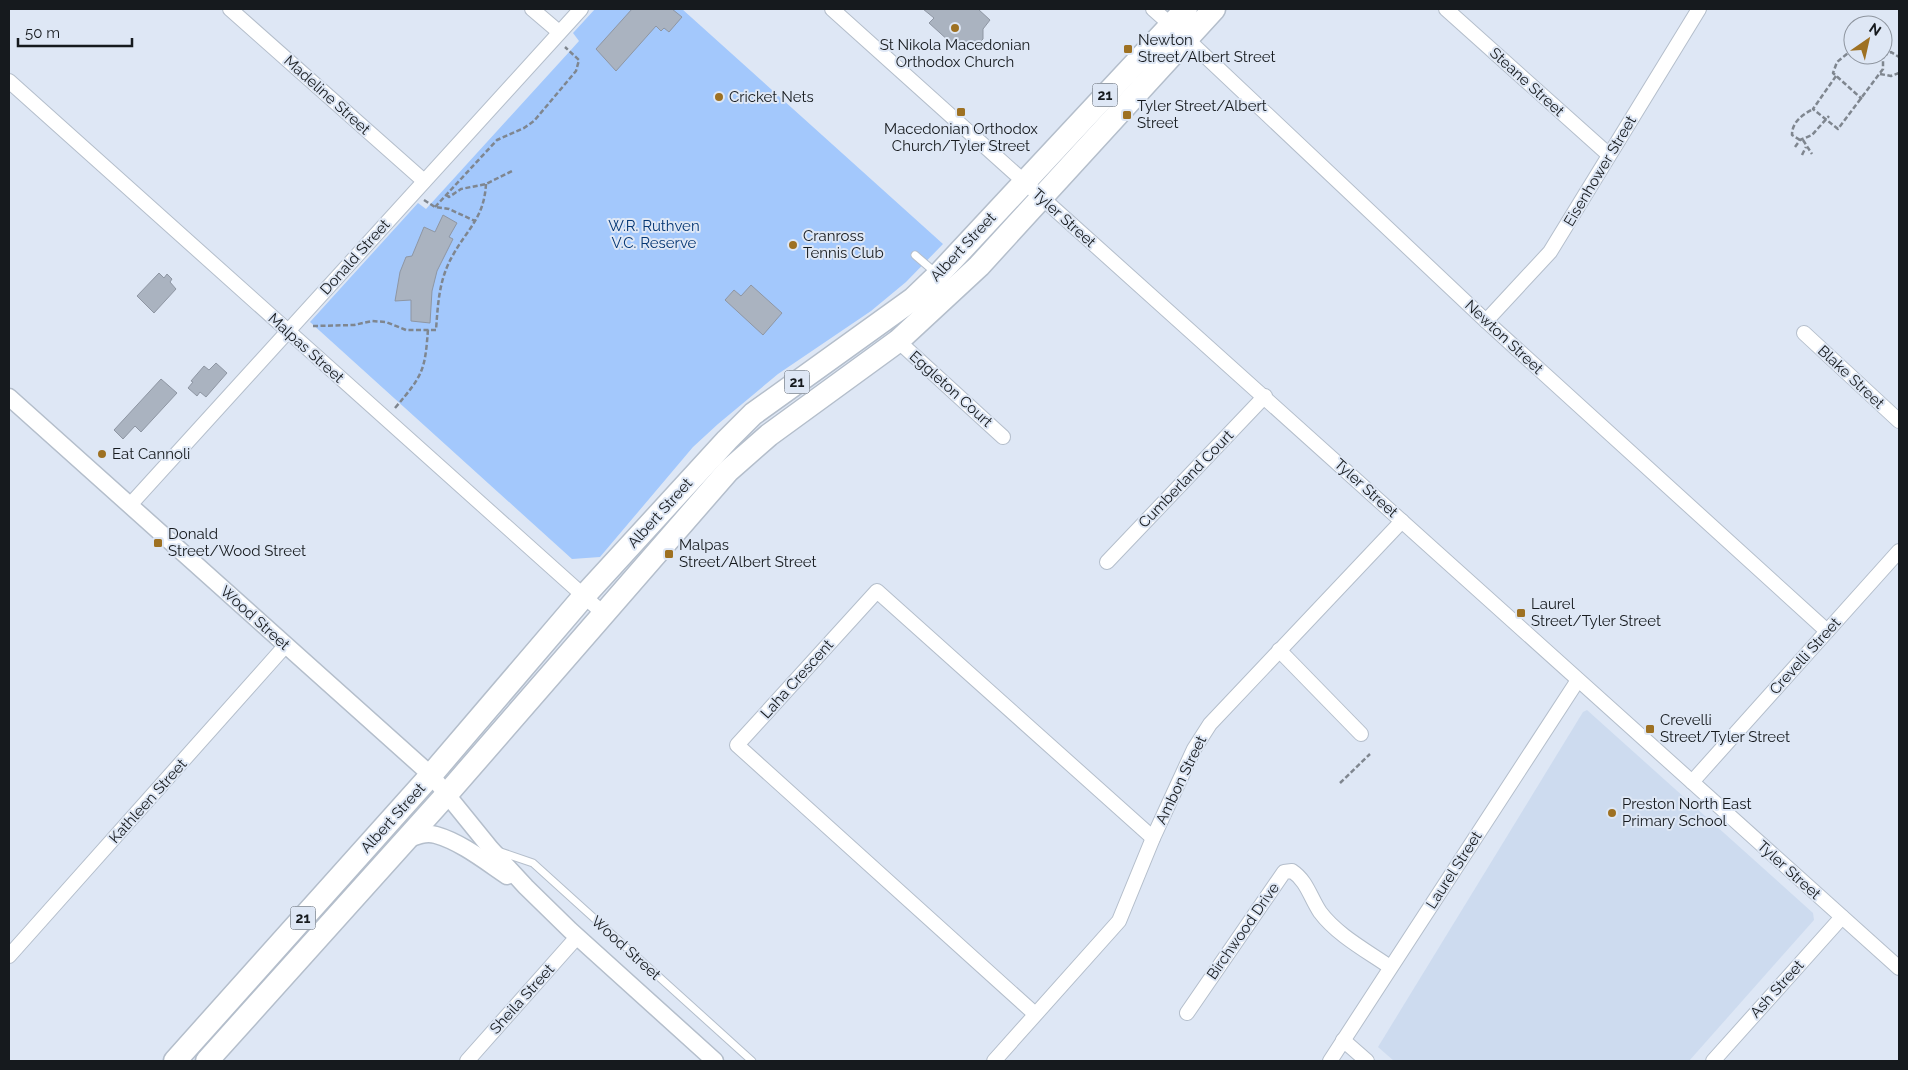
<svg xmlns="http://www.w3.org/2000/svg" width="1908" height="1070" viewBox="0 0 1908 1070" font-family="Raleway,sans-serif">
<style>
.built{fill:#cddbef}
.green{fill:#a3c8fc}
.building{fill:#aab3c0;stroke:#8e96a3}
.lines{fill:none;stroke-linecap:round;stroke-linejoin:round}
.service-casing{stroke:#b4becb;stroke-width:9}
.minor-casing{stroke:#b4becb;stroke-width:16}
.tertiary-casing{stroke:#b4becb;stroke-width:19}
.trunk-casing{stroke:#b4becb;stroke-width:25}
.path{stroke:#7f868f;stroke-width:2.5;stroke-dasharray:5 2.5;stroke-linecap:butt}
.service{stroke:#fff;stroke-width:7}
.minor{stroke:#fff;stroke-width:14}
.tertiary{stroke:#fff;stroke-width:16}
.trunk{stroke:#fff;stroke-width:22}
.poi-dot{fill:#9e7122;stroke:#dee7f5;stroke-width:2}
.labels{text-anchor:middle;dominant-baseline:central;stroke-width:4;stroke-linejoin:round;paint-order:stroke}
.shield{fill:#dee7f5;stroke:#52585e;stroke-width:1}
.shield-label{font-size:14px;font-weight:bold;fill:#161a1e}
.poi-label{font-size:15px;fill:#161a1e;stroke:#dee7f5;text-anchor:start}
.street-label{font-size:15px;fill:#161a1e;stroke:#dee7f5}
.park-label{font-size:15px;fill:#043673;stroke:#dee7f5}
</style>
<rect width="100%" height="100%" fill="#dee7f5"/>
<path class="built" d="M1587 710 1813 913 1814 920 1689 1061H1394L1378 1047 1583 712Z"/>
<path class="green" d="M595 9H682L943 244 906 282 871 311 778 374 718 424 693 447 600 557 572 559 310 322 418 203 426 209 570 51 579 41 573 33Z"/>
<g class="building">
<path d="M632 9H672L682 17 669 32 664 28 661 31 656 26 616 71 596 49Z"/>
<path d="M923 9H978L990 20 983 29V39L979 43H969L961 52 929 23 934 18Z"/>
<path d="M443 215 457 223 449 237 453 239 437 271 432 291 430 323 411 321V300L395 301 400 272 406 257 412 256 424 227 435 232Z"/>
<path d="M159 273 164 278 167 274 172 279 170 282 176 289 154 313 137 296Z"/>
<path d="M751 285 782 313 763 335 725 300 734 290 741 296Z"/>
<path d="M216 363 227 373 206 397 200 392 197 396 188 388 193 382 191 381 204 366 209 370Z"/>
<path d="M161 379 177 393 141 432 135 426 123 439 114 430Z"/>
</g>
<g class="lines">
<defs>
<g id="service">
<path d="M915 255 936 273"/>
<path d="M498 851 533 863 752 1061"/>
</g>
<g id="minor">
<path d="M230 9 424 181"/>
<path d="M532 9 559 32"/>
<path d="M832 9 1899 968"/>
<path d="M1153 9 1171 25"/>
<path d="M1446 9 1609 155"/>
<path d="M1186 38 1486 321 1827 631"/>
<path d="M9 81 604 614"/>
<path d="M1486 321 1550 252 1699 9"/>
<path d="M1804 333 1899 421"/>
<path d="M898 341 1003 437"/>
<path d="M130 505 581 9"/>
<path d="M1107 562 1265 396"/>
<path d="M1279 650 1361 734"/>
<path d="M1692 782 1899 551"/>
<path d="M9 956 286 645"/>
<path d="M1187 1013 1284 872 1292 871C1307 881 1310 897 1320 912 1337 935 1367 951 1390 967"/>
<path d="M1035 1014 737 745 877 591 1153 838"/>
<path d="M1343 1040 1367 1061"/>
<path d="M467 1061 577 937"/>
<path d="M994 1061 1119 921 1153 838 1194 749 1210 724 1402 521"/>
<path d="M1330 1061 1578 680"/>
<path d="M1713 1061 1842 917"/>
</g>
<g id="tertiary">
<path d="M9 397 431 775 491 849 526 887 570 930 715 1061"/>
<path d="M406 840C416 836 426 832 436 835 461 842 486 862 507 876"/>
</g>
<g id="trunk">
<path d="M175 1061 431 775 584 596 727 440 753 414 913 299 938 275 1186 9"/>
<path d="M207 1061 448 793 728 471 769 435 898 341 979 266 1214 9"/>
</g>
</defs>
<use href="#service" class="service-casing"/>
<use href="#minor" class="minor-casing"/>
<use href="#tertiary" class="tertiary-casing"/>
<use href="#trunk" class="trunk-casing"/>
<g class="path">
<path d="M1853 49 1837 62 1833 73 1862 99"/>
<path d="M1883 56 1891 52 1899 57"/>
<path d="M1880 74 1891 76 1899 73"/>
<path d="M1836 76 1813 109 1838 129 1883 69V54"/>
<path d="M1800 140 1792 135C1792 122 1802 115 1813 109"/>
<path d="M1803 140 1812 154"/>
<path d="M1795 147 1800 140 1812 135 1829 116"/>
<path d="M1802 155 1806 147"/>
<path d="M446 195 449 197 461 189 486 184 512 171"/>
<path d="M424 200 435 207 449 209 475 221"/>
<path d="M435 207 497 140 524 128 534 121 576 71 579 60 565 47"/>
<path d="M313 326 354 325 372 321 386 322 406 330H436C438 303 439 279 453 255 468 228 484 218 486 184"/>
<path d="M395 408C423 375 425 371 428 329"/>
<path d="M1340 783 1370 754"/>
<path d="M768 1061V1060"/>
</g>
<use href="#service" class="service"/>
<use href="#minor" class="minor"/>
<use href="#tertiary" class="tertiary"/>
<use href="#trunk" class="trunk"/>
</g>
<g class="poi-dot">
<circle cx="955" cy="28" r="5"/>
<rect x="1123" y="44" width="10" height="10" rx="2.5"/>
<circle cx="719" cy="97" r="5"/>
<rect x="956" y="107" width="10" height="10" rx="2.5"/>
<rect x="1122" y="110" width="10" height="10" rx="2.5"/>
<circle cx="793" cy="245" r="5"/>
<circle cx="102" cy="454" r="5"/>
<rect x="153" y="538" width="10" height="10" rx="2.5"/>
<rect x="664" y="549" width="10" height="10" rx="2.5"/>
<rect x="1516" y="608" width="10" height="10" rx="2.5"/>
<rect x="1645" y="724" width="10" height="10" rx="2.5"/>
<circle cx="1612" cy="813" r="5"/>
</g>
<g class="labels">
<g class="shield">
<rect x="1092.5" y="83.5" width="25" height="23" rx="4"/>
<rect x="784.5" y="370.5" width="25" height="23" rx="4"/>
<rect x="290.5" y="906.5" width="25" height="23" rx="4"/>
</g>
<g class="shield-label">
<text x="1105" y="95">21</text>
<text x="797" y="382">21</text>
<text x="303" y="918">21</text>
</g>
<g class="poi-label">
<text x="1138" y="40">Newton<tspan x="1138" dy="17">Street/Albert Street</tspan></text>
<text x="955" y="45" text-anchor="middle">St Nikola Macedonian<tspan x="955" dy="17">Orthodox Church</tspan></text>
<text x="729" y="97">Cricket Nets</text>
<text x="1137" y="106">Tyler Street/Albert<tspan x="1137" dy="17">Street</tspan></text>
<text x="961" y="129" text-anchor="middle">Macedonian Orthodox<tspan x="961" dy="17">Church/Tyler Street</tspan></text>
<text x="803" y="236">Cranross<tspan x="803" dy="17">Tennis Club</tspan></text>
<text x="112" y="454">Eat Cannoli</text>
<text x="168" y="534">Donald<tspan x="168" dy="17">Street/Wood Street</tspan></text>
<text x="679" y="545">Malpas<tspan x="679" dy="17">Street/Albert Street</tspan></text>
<text x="1531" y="604">Laurel<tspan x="1531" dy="17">Street/Tyler Street</tspan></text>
<text x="1660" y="720">Crevelli<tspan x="1660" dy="17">Street/Tyler Street</tspan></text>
<text x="1622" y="804">Preston North East<tspan x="1622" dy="17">Primary School</tspan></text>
</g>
<g class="street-label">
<text transform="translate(1527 82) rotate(42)">Steane Street</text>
<text transform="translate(327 95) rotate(42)">Madeline Street</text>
<text transform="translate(1600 171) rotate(-59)">Eisenhower Street</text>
<text transform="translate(1064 218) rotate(42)">Tyler Street</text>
<text transform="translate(963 247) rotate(-47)">Albert Street</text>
<text transform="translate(355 257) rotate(-48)">Donald Street</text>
<text transform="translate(1504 337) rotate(43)">Newton Street</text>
<text transform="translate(306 348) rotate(42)">Malpas Street</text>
<text transform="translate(1851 377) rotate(43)">Blake Street</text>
<text transform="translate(951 389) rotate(42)">Eggleton Court</text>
<text transform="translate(1186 479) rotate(-46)">Cumberland Court</text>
<text transform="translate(1366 488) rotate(42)">Tyler Street</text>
<text transform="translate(660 513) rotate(-48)">Albert Street</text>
<text transform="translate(255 618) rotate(42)">Wood Street</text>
<text transform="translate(1805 656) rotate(-48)">Crevelli Street</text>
<text transform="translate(797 679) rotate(-48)">Laha Crescent</text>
<text transform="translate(1181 780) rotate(-64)">Ambon Street</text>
<text transform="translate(148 801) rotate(-48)">Kathleen Street</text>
<text transform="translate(393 818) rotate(-48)">Albert Street</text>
<text transform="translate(1454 870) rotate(-57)">Laurel Street</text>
<text transform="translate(1789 870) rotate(42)">Tyler Street</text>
<text transform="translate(1243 931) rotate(-55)">Birchwood Drive</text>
<text transform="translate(626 948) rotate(42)">Wood Street</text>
<text transform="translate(1777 989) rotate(-48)">Ash Street</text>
<text transform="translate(522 999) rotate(-48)">Sheila Street</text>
</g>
<g class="park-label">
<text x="654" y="226">W.R. Ruthven<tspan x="654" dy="17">V.C. Reserve</tspan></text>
</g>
</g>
<rect width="1908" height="1070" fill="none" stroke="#161a1e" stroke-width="20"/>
<g transform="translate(1868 40) rotate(34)"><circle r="24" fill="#dee7f5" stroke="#8e959f"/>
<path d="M0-4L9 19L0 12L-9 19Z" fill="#9e7122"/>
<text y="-8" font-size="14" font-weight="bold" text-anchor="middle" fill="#161a1e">N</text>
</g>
<path d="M18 38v8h114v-8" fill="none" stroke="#161a1e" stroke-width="2.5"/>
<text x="25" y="38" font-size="15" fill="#161a1e" stroke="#dee7f5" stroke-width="4" paint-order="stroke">50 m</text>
</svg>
